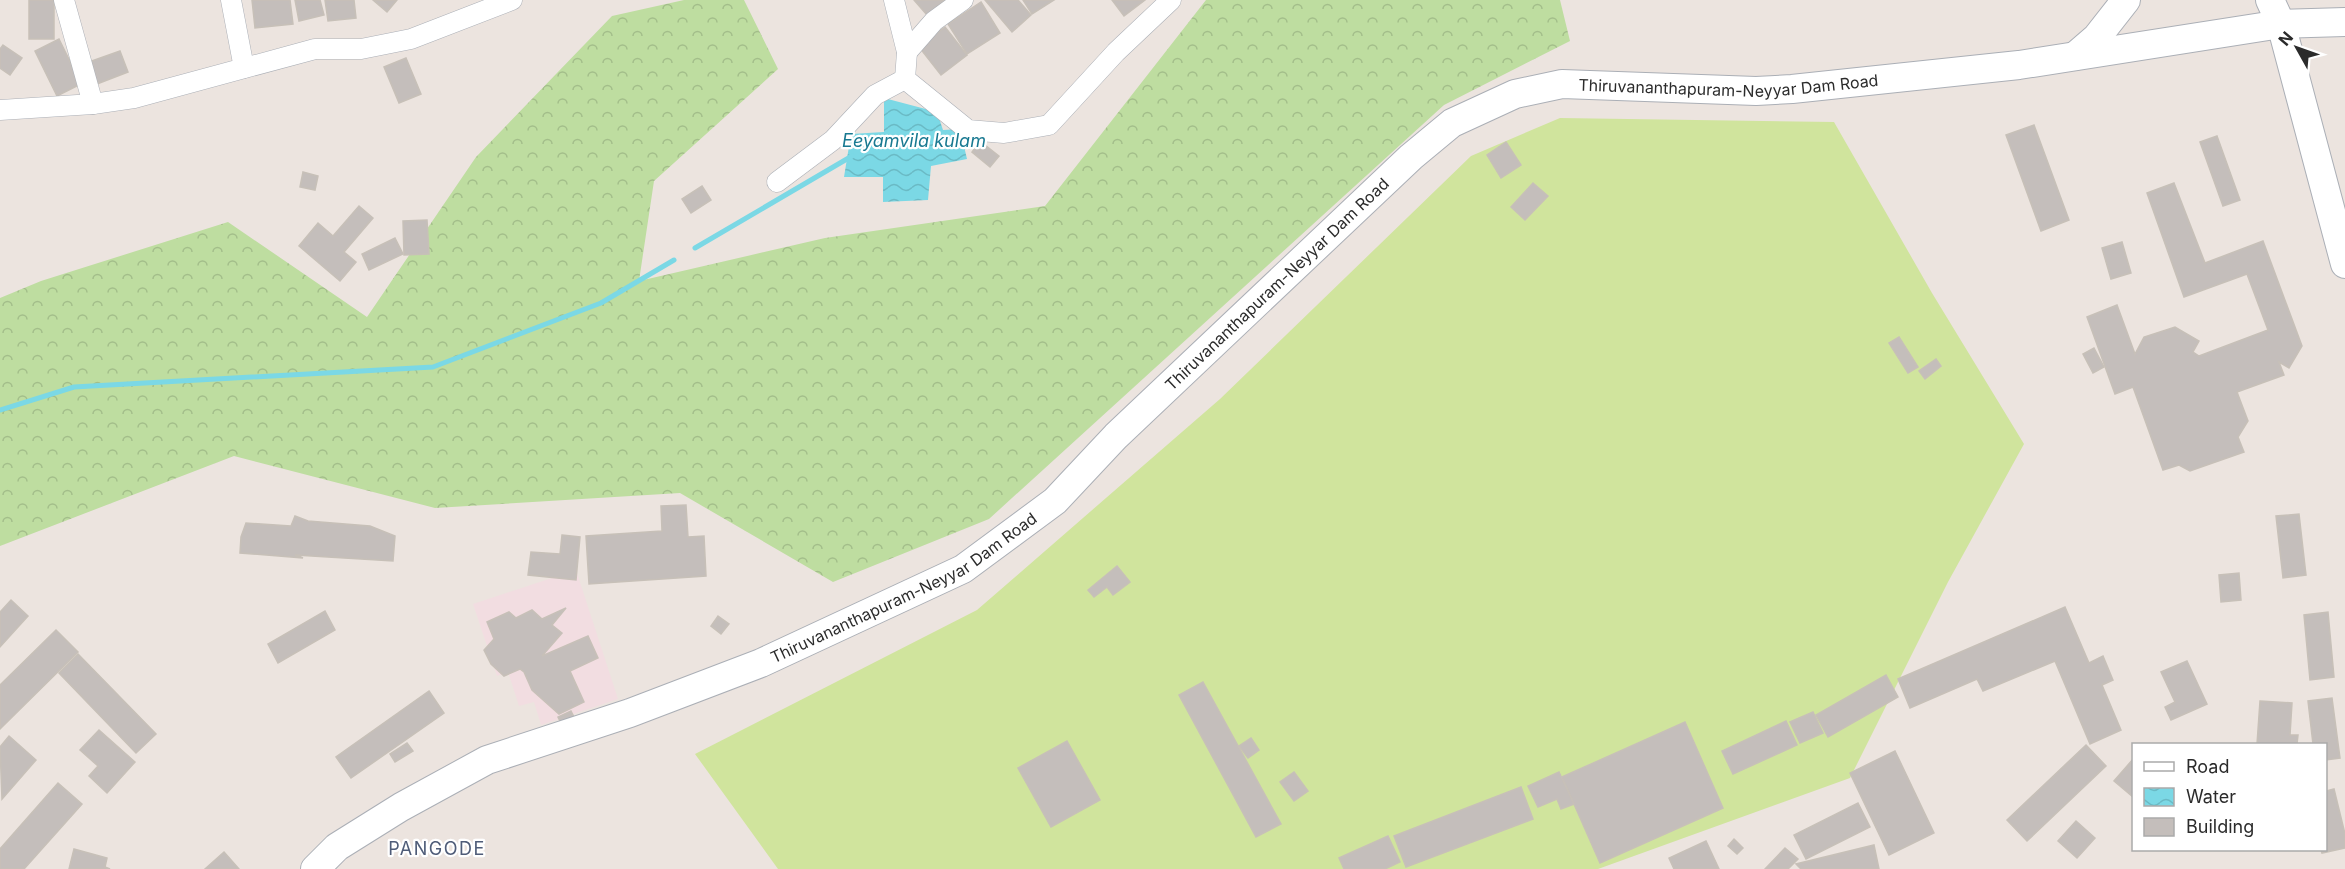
<svg xmlns="http://www.w3.org/2000/svg" width="2345" height="869" viewBox="0 0 2345 869" font-family="Inter,sans-serif">
<style>
.medical{fill:#f2dde1}
.forest{fill:url(#forest-crowns)}
.pitch{fill:#d0e49d}
.water{fill:url(#water-waves)}
.lines{fill:none;stroke-linecap:round;stroke-linejoin:round}
.stream{stroke:#7bd8e5;stroke-width:5}
.building{fill:#c4bebb;stroke:#c7c0b8;stroke-width:1.5}
.street-casing{stroke:#abafb6;stroke-width:21}
.secondary-casing{stroke:#abafb6;stroke-width:30}
.street{stroke:#fff;stroke-width:20}
.secondary{stroke:#fff;stroke-width:28}
.labels{text-anchor:middle;dominant-baseline:central;stroke-width:4.5;stroke-linejoin:round;paint-order:stroke}
.street-label{font-size:16px;fill:#2b2b2b;stroke:#fff}
.water-label{font-size:18px;font-style:italic;fill:#197991;stroke:#fff}
.neighbourhood-label{font-size:18px;letter-spacing:1.5px;fill:#4f5c78;stroke:#fff}
</style>
<defs>
<pattern id="forest-crowns" width="20" height="18" patternUnits="userSpaceOnUse" patternTransform="scale(1.5)"><rect width="20" height="18" fill="#bedda0"/><path d="M2 6a3 3 0 1 1 6 0M12 15a3 3 0 1 1 6 0" fill="none" stroke="#a3be8a"/></pattern>
<pattern id="water-waves" width="16" height="10" patternUnits="userSpaceOnUse" patternTransform="scale(1.5)"><rect width="16" height="10" fill="#7bd8e5"/><path d="M0 5q4-4 8 0t8 0" fill="none" stroke="#6abac5"/></pattern>
</defs>
<rect width="100%" height="100%" fill="#ece4df"/>
<path class="medical" d="M576 570 618 699 541 725 534 702 519 706 508 672 497 676 473 604Z"/>
<path class="forest" d="M684 0H744L778 69 654 181 639 281 825 238 1045 206 1206 0H1560L1570 41 1444 105 989 519 833 582 680 493 435 508 234 456 0 546V298L41 281 228 222 367 317 476 157 612 16Z"/>
<path class="pitch" d="M1560 118 1834 122 1932 293 2024 444 1948 582 1850 778 1598 869H778L695 754 977 610 1220 399 1471 156Z"/>
<path class="water" d="M884 98 937 112 943 130 960 129 967 159 931 166 928 200 883 202V177H844L851 134 884 132Z"/>
<g class="lines">
<g class="stream">
<path d="M695 248 852 156"/>
<path d="M0 410 74 387 433 367 601 303 674 260"/>
</g>
</g>
<g class="building">
<rect x="29" y="0" width="25" height="39"/>
<path d="M252 0H290L293 24 255 28Z"/>
<path d="M295 0H320L324 15 299 21Z"/>
<path d="M325 0H354L356 18 328 21Z"/>
<path d="M373 0H397L387 12Z"/>
<path d="M914 0H945L927 15Z"/>
<path d="M985 0H1018L1031 15 1012 32Z"/>
<path d="M1023 0H1054L1032 14Z"/>
<path d="M1112 0H1145L1124 16Z"/>
<path d="M981 2 1000 33 967 54 948 24Z"/>
<path d="M945 27 967 55 941 75 919 47Z"/>
<path d="M59 39 81 84 57 96 35 51Z"/>
<path d="M3 45 22 58 10 75 0 68V49Z"/>
<path d="M120 51 128 72 97 84 89 62Z"/>
<path d="M406 58 421 94 399 103 384 67Z"/>
<path d="M2034 125 2069 220 2041 231 2006 135Z"/>
<path d="M2217 136 2240 200 2223 206 2200 142Z"/>
<path d="M980 141 999 156 990 167 972 152Z"/>
<path d="M1506 142 1521 165 1501 178 1487 155Z"/>
<path d="M303 172 318 176 315 190 300 187Z"/>
<path d="M1533 183 1548 196 1525 220 1511 207Z"/>
<path d="M2174 183 2205 263 2263 241 2302 346 2289 368 2279 362 2284 375 2237 392 2248 421 2238 437 2244 452 2190 471 2179 465 2163 470 2133 387 2115 394 2087 317 2117 305 2135 354 2144 337 2175 327 2199 341 2193 352 2199 356 2268 330 2247 274 2184 297 2147 193Z"/>
<path d="M702 186 711 200 691 213 682 199Z"/>
<path d="M359 206 373 218 344 252 356 262 340 281 299 246 318 223 333 236Z"/>
<path d="M427 220 429 254 404 255 403 221Z"/>
<path d="M395 238 403 254 369 270 362 254Z"/>
<path d="M2122 242 2131 273 2111 279 2102 248Z"/>
<path d="M1899 337 1918 367 1908 373 1889 343Z"/>
<path d="M2094 348 2104 367 2093 373 2083 354Z"/>
<path d="M1936 359 1941 366 1925 379 1919 371Z"/>
<path d="M686 505 688 537 704 536 706 576 589 584 586 536 662 531 661 506Z"/>
<path d="M2299 514 2306 575 2283 578 2276 516Z"/>
<path d="M295 516 308 521 370 526 395 536 393 561 295 555 303 558 240 553 241 537 246 523 291 526Z"/>
<path d="M562 535 580 537 576 580 528 575 531 552 560 554Z"/>
<path d="M1117 566 1130 582 1113 595 1107 587 1094 597 1088 590Z"/>
<path d="M2239 573 2241 600 2221 602 2219 575Z"/>
<path d="M11 600 28 616 0 647V612Z"/>
<path d="M2065 607 2089 663 2103 656 2113 680 2102 685 2121 730 2090 744 2055 661 1983 691 1977 679 1910 708 1898 679Z"/>
<path d="M566 608 552 625 562 633 542 656 588 636 598 658 570 671 584 702 559 714 532 690 524 672 520 669 504 676 491 664 484 650 494 639 487 622 509 612 516 618 532 610 542 619Z"/>
<path d="M325 611 335 630 278 663 268 644Z"/>
<path d="M2328 612 2334 677 2310 680 2304 615Z"/>
<path d="M718 616 729 624 721 634 711 626Z"/>
<path d="M56 630 78 652 0 729V685Z"/>
<path d="M78 654 156 734 136 753 59 673Z"/>
<path d="M2187 661 2207 704 2171 720 2165 707 2175 702 2161 672Z"/>
<path d="M1886 675 1898 697 1828 737 1816 715Z"/>
<path d="M1203 682 1281 824 1256 837 1179 695Z"/>
<path d="M429 691 444 713 351 778 336 757Z"/>
<path d="M2332 698 2340 758 2326 760V744H2313L2308 701Z"/>
<path d="M2260 701 2292 703 2290 735H2298L2297 744H2257Z"/>
<path d="M571 711 575 719 562 725 558 717Z"/>
<path d="M1813 712 1823 733 1800 743 1790 722Z"/>
<path d="M1786 721 1797 745 1733 774 1722 751Z"/>
<path d="M1685 722 1723 808 1600 863 1562 777Z"/>
<path d="M99 730 135 762 107 793 89 776 98 766 80 750Z"/>
<path d="M9 736 36 760 2 799 0 747Z"/>
<path d="M1251 738 1259 750 1248 758 1239 746Z"/>
<path d="M1067 741 1100 800 1051 827 1018 768Z"/>
<path d="M407 743 413 751 395 762 390 754Z"/>
<path d="M2086 745 2106 766 2027 841 2007 820Z"/>
<path d="M1895 751 1934 833 1889 855 1850 773Z"/>
<path d="M2134 758V796L2133 797 2114 781Z"/>
<path d="M1294 772 1308 791 1294 801 1280 782Z"/>
<path d="M1559 772 1574 804 1561 809 1557 799 1538 807 1528 786Z"/>
<path d="M58 783 82 804 24 869H0V849Z"/>
<path d="M1521 787 1533 819 1406 867 1394 836Z"/>
<path d="M2334 789 2345 834V848L2322 853 2321 850H2326V791Z"/>
<path d="M1858 803 1870 827 1806 859 1794 835Z"/>
<path d="M2076 821 2095 838 2077 858 2058 841Z"/>
<path d="M1388 836 1400 862 1385 869H1344L1339 858Z"/>
<path d="M1734 839 1743 848 1737 854 1728 846Z"/>
<path d="M1706 841 1719 869H1674L1669 858Z"/>
<path d="M1874 845 1879 869H1801L1796 864Z"/>
<path d="M1785 848 1798 859 1788 869H1765Z"/>
<path d="M74 849 107 858 105 867 110 869H69Z"/>
<path d="M224 852 239 869H205Z"/>
</g>
<g class="lines">
<defs>
<g id="street">
<path d="M64 0 93 104"/>
<path d="M231 0 244 68"/>
<path d="M894 0 907 52 905 79 968 130 1004 133 1049 125 1116 52 1171 0"/>
<path d="M907 52 934 21 963 0"/>
<path d="M0 110 93 104 134 98 315 49H361L411 39 512 0"/>
<path d="M777 182 833 140 875 95 905 79"/>
</g>
<g id="secondary">
<path d="M2270 0 2281 24 2345 264"/>
<path d="M2075 56 2097 37 2126 0"/>
<path id="s1" d="M315 869 337 847 401 807 487 760 630 713 761 663 963 569 1055 501 1116 436 1411 157 1452 123 1515 94 1562 84 1756 91 1792 89 2019 65 2281 24 2345 22"/>
</g>
</defs>
<use href="#street" class="street-casing"/>
<use href="#secondary" class="secondary-casing"/>
<use href="#street" class="street"/>
<use href="#secondary" class="secondary"/>
</g>
<g class="labels">
<g class="street-label">
<text stroke="none"><textPath href="#s1" startOffset="1665">Thiruvananthapuram-Neyyar Dam Road</textPath></text>
<text stroke="none"><textPath href="#s1" startOffset="1143">Thiruvananthapuram-Neyyar Dam Road</textPath></text>
<text stroke="none"><textPath href="#s1" startOffset="657">Thiruvananthapuram-Neyyar Dam Road</textPath></text>
</g>
<g class="water-label">
<text x="914" y="140">Eeyamvila kulam</text>
</g>
<g class="neighbourhood-label">
<text x="437" y="848">PANGODE</text>
</g>
</g>
<rect x="2132" y="743" width="195" height="108" fill="#ffffff" stroke="#aaaaaa" stroke-width="1.5"/>
<rect x="2144" y="762" width="30" height="9" fill="#ffffff" stroke="#aaaaaa" stroke-width="1.5"/>
<text x="2186" y="773" font-size="18" fill="#2b2b2b">Road</text>
<rect x="2144" y="788" width="30" height="18" fill="url(#water-waves)" stroke="#aaaaaa" stroke-width="1.5"/>
<text x="2186" y="803" font-size="18" fill="#2b2b2b">Water</text>
<rect x="2144" y="818" width="30" height="18" fill="#c4bebb" stroke="#aaaaaa" stroke-width="1.5"/>
<text x="2186" y="833" font-size="18" fill="#2b2b2b">Building</text>
<g transform="translate(2297 48) rotate(310)" stroke="#ffffff" stroke-width="4.5" paint-order="stroke">
<path d="M0-4.5L10 22L0 15L-10 22Z" fill="#2b2b2b"/>
<text y="-9" font-size="16" font-weight="bold" text-anchor="middle" fill="#2b2b2b">N</text>
</g>
</svg>
